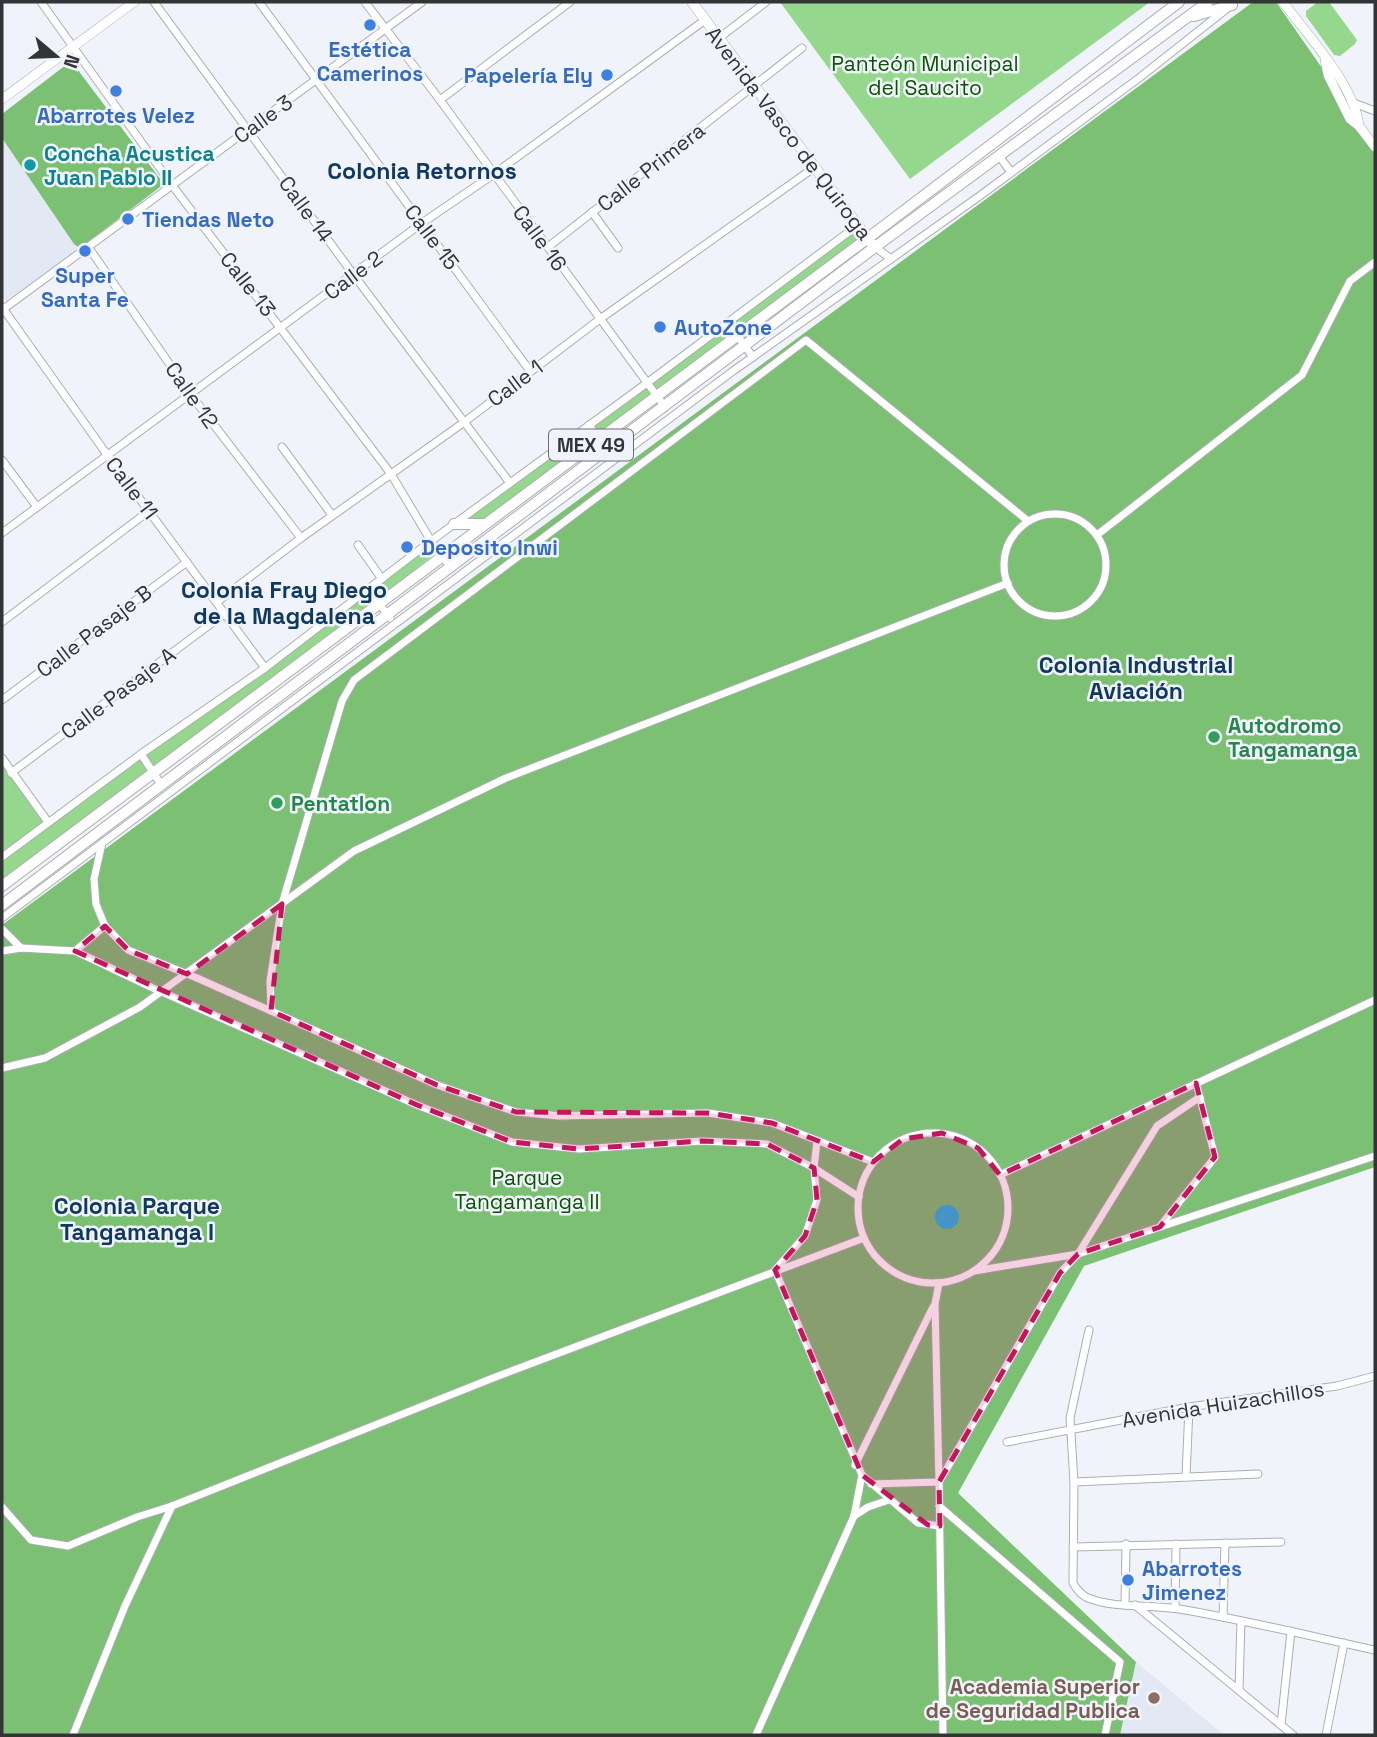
<svg xmlns="http://www.w3.org/2000/svg" width="1377" height="1737" viewBox="0 0 1377 1737" font-family="'Space Grotesk',sans-serif">
<style>
.built{fill:#e3e8f5}
.green{fill:#95d78d}
.forest{fill:#7bc073}
.water{fill:#25b5e1}
.lines{fill:none;stroke-linecap:round;stroke-linejoin:round}
.minor-casing{stroke:#abaeb3;stroke-width:9}
.tertiary-casing{stroke:#abaeb3;stroke-width:10}
.secondary-casing{stroke:#abaeb3;stroke-width:11}
.primary-casing{stroke:#abaeb3;stroke-width:12}
.minor{stroke:#fff;stroke-width:7}
.tertiary{stroke:#fff;stroke-width:9}
.secondary{stroke:#fff;stroke-width:10}
.primary{stroke:#fff;stroke-width:10}
.marked{fill:#c2185b;fill-opacity:0.2;stroke:#c2185b;stroke-width:5;stroke-dasharray:14 9;stroke-linejoin:round}
.shop-dot{fill:#3f7fe0;stroke:#f0f3f9;stroke-width:2.5}
.culture-dot{fill:#0f9aa8;stroke:#f0f3f9;stroke-width:2.5}
.leisure-dot{fill:#2e9e5b;stroke:#f0f3f9;stroke-width:2.5}
.education-dot{fill:#8d6e63;stroke:#f0f3f9;stroke-width:2.5}
.labels{text-anchor:middle;dominant-baseline:central;stroke-width:5;stroke-linejoin:round;paint-order:stroke}
.shield{fill:#f0f3f9;stroke:#6c6d70;stroke-width:2}
.shield-label{font-size:19px;font-weight:bold;fill:#333436}
.shop-label{font-size:21px;font-weight:bold;fill:#366cbe;stroke:#f0f3f9;text-anchor:start}
.park-label{font-size:21px;fill:#0b5404;stroke:#f0f3f9}
.street-label{font-size:21px;fill:#333436;stroke:#f0f3f9}
.culture-label{font-size:21px;font-weight:bold;fill:#0d838f;stroke:#f0f3f9;text-anchor:start}
.leisure-label{font-size:21px;font-weight:bold;fill:#27864d;stroke:#f0f3f9;text-anchor:start}
.education-label{font-size:21px;font-weight:bold;fill:#785e54;stroke:#f0f3f9;text-anchor:end}
.neighbourhood-label{font-size:23px;font-weight:bold;fill:#10395f;stroke:#f0f3f9}
</style>
<rect width="100%" height="100%" fill="#f0f3f9"/>
<g class="built">
<path d="M2 138 80 248 6 301 2 294Z"/>
<path d="M1136 1662 1224 1735H1120Z"/>
</g>
<g class="green">
<path d="M780 2H1150L910 179Z"/>
<path d="M1318 2H1329L1357 40 1355 44 1340 56 1334 55 1306 16V11Z"/>
<path d="M856 230 861 237 481 521H463Z"/>
<path d="M431 545 436 553 379 598 371 589Z"/>
<path d="M367 592 373 601 153 767 145 756Z"/>
<path d="M142 756 148 770 2 879V860Z"/>
<path d="M2 761 45 821 2 854Z"/>
</g>
<g class="forest">
<path d="M1253 2H1276L1375 144V1167L1084 1266 958 1493 1136 1662 1120 1735H2V925Z"/>
<path d="M71 61 164 184 80 248 74 244 2 138V114Z"/>
</g>
<circle class="water" cx="947" cy="1217" r="12"/>
<g class="lines">
<defs>
<g id="minor">
<path d="M41 2 172 185 391 474 431 541 451 568"/>
<path d="M154 2 353 274 510 483"/>
<path d="M259 2 530 371"/>
<path d="M365 2 440 100 665 407"/>
<path d="M719 38 766 2"/>
<path d="M440 100 570 2"/>
<path d="M1351 102 1375 111"/>
<path d="M999 156 1011 172"/>
<path d="M592 212 618 248"/>
<path d="M548 247 802 48"/>
<path d="M875 247 891 259"/>
<path d="M89 248 191 395 301 538"/>
<path d="M2 307 108 456 265 668"/>
<path d="M2 310 422 2"/>
<path d="M728 323 753 357"/>
<path d="M589 425 613 460"/>
<path d="M282 447 332 515"/>
<path d="M2 460 37 507"/>
<circle cx="1055" cy="565" r="51"/>
<path d="M2 533 422 223 494 174 705 20"/>
<path d="M1097 535 1302 375 1350 281 1375 262"/>
<path d="M358 545 382 579"/>
<path d="M369 590 390 618"/>
<path d="M217 602 301 538 463 423 600 319 815 167"/>
<path d="M2 622 149 511"/>
<path d="M2 700 187 562"/>
<path d="M141 754 162 786"/>
<path d="M2 758 48 822"/>
<path d="M11 773 224 614"/>
<path d="M102 843 94 879 96 904 105 926 128 950 197 978 437 1085 516 1112 559 1116 708 1113 772 1123 873 1162"/>
<path d="M2 857 141 754 265 668 431 541 647 383 858 225"/>
<path d="M2 918 733 371 981 195 1139 78 1229 7"/>
<path d="M2 929 21 948"/>
<path d="M2 951 21 948 75 951 153 988 417 1105 512 1142 579 1149 702 1141 767 1144 814 1168 859 1197"/>
<path d="M75 951 105 926"/>
<path d="M271 1011 270 981 282 904 342 701 354 680 806 340 1028 521"/>
<path d="M2 1068 45 1058 140 1007 354 851 506 778 1008 583"/>
<circle cx="933" cy="1208" r="75"/>
<path d="M817 1141 814 1168 817 1200 805 1236 775 1270 862 1475 918 1523 940 1526"/>
<path d="M1000 1175 1375 1000"/>
<path d="M1161 1225 1215 1157 1196 1083"/>
<path d="M974 1271 1078 1254 1157 1126 1200 1097"/>
<path d="M1089 1330 1070 1418 1074 1482 1073 1583C1077 1590 1081 1595 1088 1598 1116 1609 1150 1604 1179 1609 1245 1620 1310 1636 1375 1650"/>
<path d="M1007 1442 1189 1407 1337 1386 1375 1376"/>
<path d="M855 1465 933 1307"/>
<path d="M1186 1477 1189 1407"/>
<path d="M1074 1482 1258 1474"/>
<path d="M871 1484 939 1482 935 1304 939 1283"/>
<path d="M939 1506 1120 1662 1105 1735"/>
<path d="M2 1507 31 1540 68 1546 137 1517 172 1506 493 1378 864 1238"/>
<path d="M854 1516 868 1507 889 1500"/>
<path d="M1073 1547 1281 1542"/>
<path d="M1125 1605 1126 1544"/>
<path d="M1135 1605 1293 1735"/>
<path d="M1175 1608 1176 1544"/>
<path d="M1223 1617 1225 1543"/>
<path d="M1239 1689 1241 1621"/>
<path d="M1281 1725 1291 1631"/>
<path d="M73 1735 125 1606 172 1506"/>
<path d="M756 1735 854 1516 862 1475"/>
<path d="M943 1735 939 1482 1060 1273 1078 1254 1375 1156"/>
<path d="M1326 1735 1344 1643"/>
</g>
<g id="tertiary">
<path d="M1283 2C1308 36 1354 84 1359 126"/>
<path d="M1325 59 1328 75 1350 119 1359 126 1375 147"/>
<path d="M2 99 134 2"/>
</g>
<path id="secondary" d="M692 2 871 243"/>
<g id="primary">
<path d="M1194 16 1232 5"/>
<path d="M454 524H484"/>
<path d="M2 886 868 238 1179 2"/>
<path d="M2 905 875 247 1208 2"/>
</g>
</defs>
<use href="#minor" class="minor-casing"/>
<use href="#tertiary" class="tertiary-casing"/>
<use href="#secondary" class="secondary-casing"/>
<use href="#primary" class="primary-casing"/>
<use href="#minor" class="minor"/>
<use href="#tertiary" class="tertiary"/>
<use href="#secondary" class="secondary"/>
<use href="#primary" class="primary"/>
</g>
<path class="marked" d="M282 904 271 1011 437 1085 516 1112 708 1113 772 1123 873 1162 903 1139 942 1133 978 1148 1000 1175 1196 1083 1215 1157 1160 1227 1078 1254 1060 1273 939 1482 940 1526 928 1525 862 1475 775 1270 805 1236 817 1200 814 1168 767 1144 702 1141 579 1149 512 1142 417 1105 75 951 105 926 128 950 187 974Z"/>
<g class="shop-dot">
<circle cx="370" cy="25" r="7"/>
<circle cx="607" cy="75" r="7"/>
<circle cx="116" cy="91" r="7"/>
<circle cx="128" cy="219" r="7"/>
<circle cx="85" cy="251" r="7"/>
<circle cx="660" cy="327" r="7"/>
<circle cx="407" cy="547" r="7"/>
<circle cx="1128" cy="1580" r="7"/>
</g>
<circle class="culture-dot" cx="30" cy="165" r="7"/>
<g class="leisure-dot">
<circle cx="1214" cy="737" r="7"/>
<circle cx="277" cy="803" r="7"/>
</g>
<circle class="education-dot" cx="1154" cy="1698" r="7"/>
<g class="labels">
<rect class="shield" x="549" y="429.5" width="84" height="31" rx="5"/>
<g class="shield-label">
<text x="591" y="445">MEX 49</text>
</g>
<g class="shop-label">
<text x="370" y="49" text-anchor="middle">Estética<tspan x="370" dy="24">Camerinos</tspan></text>
<text x="593" y="75" text-anchor="end">Papelería Ely</text>
<text x="116" y="115" text-anchor="middle">Abarrotes Velez</text>
<text x="142" y="219">Tiendas Neto</text>
<text x="85" y="275" text-anchor="middle">Super<tspan x="85" dy="24">Santa Fe</tspan></text>
<text x="674" y="327">AutoZone</text>
<text x="421" y="547">Deposito Inwi</text>
<text x="1142" y="1568">Abarrotes<tspan x="1142" dy="24">Jimenez</tspan></text>
</g>
<g class="park-label">
<text x="925" y="63">Panteón Municipal<tspan x="925" dy="24">del Saucito</tspan></text>
<text x="527" y="1177">Parque<tspan x="527" dy="24">Tangamanga II</tspan></text>
</g>
<g class="street-label">
<text transform="translate(263 119) rotate(-36)">Calle 3</text>
<text transform="translate(789 133) rotate(53)">Avenida Vasco de Quiroga</text>
<text transform="translate(651 167) rotate(-38)">Calle Primera</text>
<text transform="translate(306 209) rotate(54)">Calle 14</text>
<text transform="translate(432 237) rotate(53)">Calle 15</text>
<text transform="translate(540 238) rotate(54)">Calle 16</text>
<text transform="translate(353 275) rotate(-37)">Calle 2</text>
<text transform="translate(248 284) rotate(52)">Calle 13</text>
<text transform="translate(515 383) rotate(-37)">Calle 1</text>
<text transform="translate(192 395) rotate(55)">Calle 12</text>
<text transform="translate(132 488) rotate(53)">Calle 11</text>
<text transform="translate(94 631) rotate(-37)">Calle Pasaje B</text>
<text transform="translate(118 693) rotate(-37)">Calle Pasaje A</text>
<text transform="translate(1223 1404) rotate(-9)">Avenida Huizachillos</text>
</g>
<g class="culture-label">
<text x="44" y="153">Concha Acustica<tspan x="44" dy="24">Juan Pablo II</tspan></text>
</g>
<g class="leisure-label">
<text x="1228" y="725">Autodromo<tspan x="1228" dy="24">Tangamanga</tspan></text>
<text x="291" y="803">Pentatlon</text>
</g>
<g class="education-label">
<text x="1140" y="1686">Academia Superior<tspan x="1140" dy="24">de Seguridad Publica</tspan></text>
</g>
<g class="neighbourhood-label">
<text x="422" y="171">Colonia Retornos</text>
<text x="284" y="590">Colonia Fray Diego<tspan x="284" dy="26">de la Magdalena</tspan></text>
<text x="1136" y="665">Colonia Industrial<tspan x="1136" dy="26">Aviación</tspan></text>
<text x="137" y="1206">Colonia Parque<tspan x="137" dy="26">Tangamanga I</tspan></text>
</g>
</g>
<rect width="1377" height="1737" fill="none" stroke="#333436" stroke-width="7"/>
<g transform="translate(56 56) rotate(109)" stroke="#f0f3f9" stroke-width="5" paint-order="stroke">
<path d="M0-5L12 26L0 18L-12 26Z" fill="#333436"/>
<text y="-10" font-size="19" font-weight="bold" text-anchor="middle" fill="#333436">N</text>
</g>
</svg>
